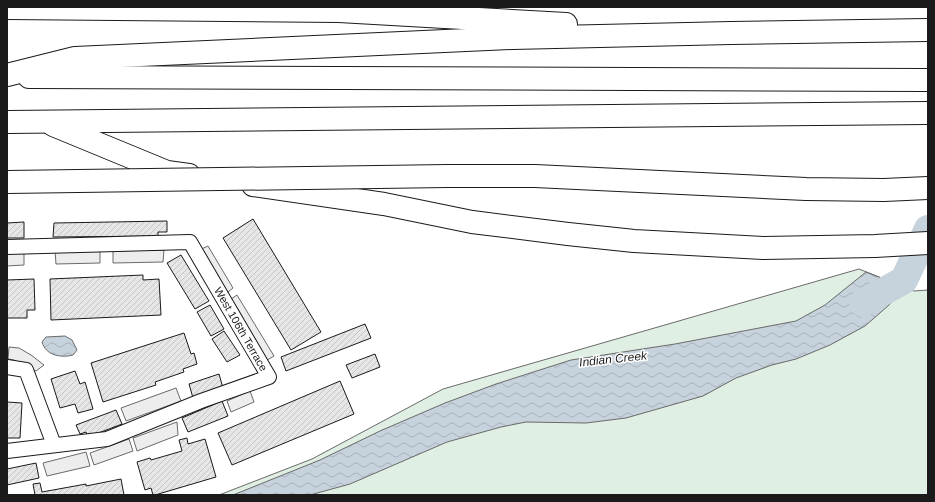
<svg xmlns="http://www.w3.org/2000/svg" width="935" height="502" viewBox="0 0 935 502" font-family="Helvetica,sans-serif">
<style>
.green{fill:#e0efe3;stroke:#6a6a6a}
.parking{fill:#ededed;stroke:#6a6a6a}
.water{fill:url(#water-waves);stroke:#6a6a6a}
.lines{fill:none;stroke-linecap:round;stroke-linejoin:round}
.river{stroke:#c6d2dc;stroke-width:28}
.building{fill:url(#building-hatch);stroke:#1a1a1a}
.street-casing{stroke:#1a1a1a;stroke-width:16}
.highway-casing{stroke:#1a1a1a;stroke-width:24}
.street{stroke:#fff;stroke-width:14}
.highway{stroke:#fff;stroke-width:22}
.highway-bridge-casing{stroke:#1a1a1a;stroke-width:24;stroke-linecap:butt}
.highway-bridge{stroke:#fff;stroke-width:22}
.labels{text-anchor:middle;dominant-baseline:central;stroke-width:3;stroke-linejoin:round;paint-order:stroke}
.street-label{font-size:11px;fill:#1a1a1a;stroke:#fff}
.water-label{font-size:12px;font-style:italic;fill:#1a1a1a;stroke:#fff}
</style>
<defs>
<pattern id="water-waves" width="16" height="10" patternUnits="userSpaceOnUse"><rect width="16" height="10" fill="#c6d2dc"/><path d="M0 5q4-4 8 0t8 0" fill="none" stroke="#aab4bc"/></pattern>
<pattern id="building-hatch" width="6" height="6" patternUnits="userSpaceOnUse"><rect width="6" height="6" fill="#e6e6e6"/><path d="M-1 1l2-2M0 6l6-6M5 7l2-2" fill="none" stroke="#c5c5c5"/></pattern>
</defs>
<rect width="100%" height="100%" fill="#fff"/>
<path class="green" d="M859 269 914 291 928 290V495H219L312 459 443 389Z"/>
<g class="parking">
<path d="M208 246 233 288 224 295 197 251Z"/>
<path d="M164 250 163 262 113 263V251Z"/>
<path d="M55 251H100V263L56 264Z"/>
<path d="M7 252H24V265L7 266Z"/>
<path d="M237 295 274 356 264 362 228 301Z"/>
<path d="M9 347 19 348 31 355 44 365 36 371 14 360 8 359Z"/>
<path d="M176 388 181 401 126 421 121 408Z"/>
<path d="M250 391 254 402 231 412 227 401Z"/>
<path d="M177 422 178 435 137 451 133 438Z"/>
<path d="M129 439 133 451 94 465 90 453Z"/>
<path d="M86 452 90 466 47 476 43 463Z"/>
</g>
<g class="water">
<path d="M866 272 904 287 889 305 865 326 830 345 796 359 772 365 736 378 703 396 626 418 586 423 526 422 501 427 447 442 350 484 310 495H233L320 460 380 431 445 403 496 384 571 360 675 344 796 321 825 305Z"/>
<path d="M65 336 72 340 77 350 73 355C62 358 46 356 42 342L46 337Z"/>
</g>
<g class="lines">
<path class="river" d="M863 303 904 280 928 229"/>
</g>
<g class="building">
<path d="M253 219 321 332 291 350 223 238Z"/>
<path d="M167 221V232H158V236L53 237 54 223Z"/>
<path d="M24 222V238H7V223Z"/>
<path d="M181 255 209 301 195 309 167 263Z"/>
<path d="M143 275V280L159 279 161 315 51 320 50 279Z"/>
<path d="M34 279 35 310H27V318H7V280Z"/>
<path d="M210 305 224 329 211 336 197 312Z"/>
<path d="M365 324 371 338 286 371 281 357Z"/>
<path d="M224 331 240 355 227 362 212 339Z"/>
<path d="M184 333 191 354 194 353 197 364 183 369 184 372 155 382 156 385 103 402 91 363Z"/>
<path d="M375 354 380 367 352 378 346 365Z"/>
<path d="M75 371 80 384 85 382 93 409 78 413 75 404 60 408 51 379Z"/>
<path d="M219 374 223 388 193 398 189 384Z"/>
<path d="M340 381 354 414 232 465 218 433Z"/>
<path d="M222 401 228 416 188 432 182 418Z"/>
<path d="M7 402 22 403 20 438H7Z"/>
<path d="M116 410 122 424 88 437 86 432 80 434 76 425Z"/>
<path d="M187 438 188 444 205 439 216 477 155 495H153L151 488 145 490 137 462 150 458 151 460 182 451 179 440Z"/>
<path d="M36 463 39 478 7 485V469Z"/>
<path d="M121 479 124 495H35L33 484 40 483 42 492 86 484V486Z"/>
</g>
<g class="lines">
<defs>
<g id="street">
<path d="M7 247 190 242 269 377 201 401 107 439 7 451"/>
<path d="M7 367 26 370 54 445"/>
</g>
<g id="highway">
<path d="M7 8 339 11 566 24"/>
<path d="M7 75 75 58 512 38 731 33 928 30"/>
<path d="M29 77 928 80"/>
<path d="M7 122 928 113"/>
<path d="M53 125 167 172 189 175"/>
<path d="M448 176H535L806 189 884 190 928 188"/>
<path d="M253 185 384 204 472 222 568 234 634 241 763 248 875 246 928 243"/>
</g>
</defs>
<use href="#street" class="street-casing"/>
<use href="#highway" class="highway-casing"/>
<use href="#street" class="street"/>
<use href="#highway" class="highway"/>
<defs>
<path id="highway-bridge" d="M7 182 448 176"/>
</defs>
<use href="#highway-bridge" class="highway-bridge-casing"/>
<use href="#highway-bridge" class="highway-bridge"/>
</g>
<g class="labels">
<g class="street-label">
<text transform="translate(241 329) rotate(60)">West 106th Terrace</text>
</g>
<g class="water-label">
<text transform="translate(613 359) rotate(-6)">Indian Creek</text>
</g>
</g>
<rect width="935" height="502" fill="none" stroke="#1a1a1a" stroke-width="16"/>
</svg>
